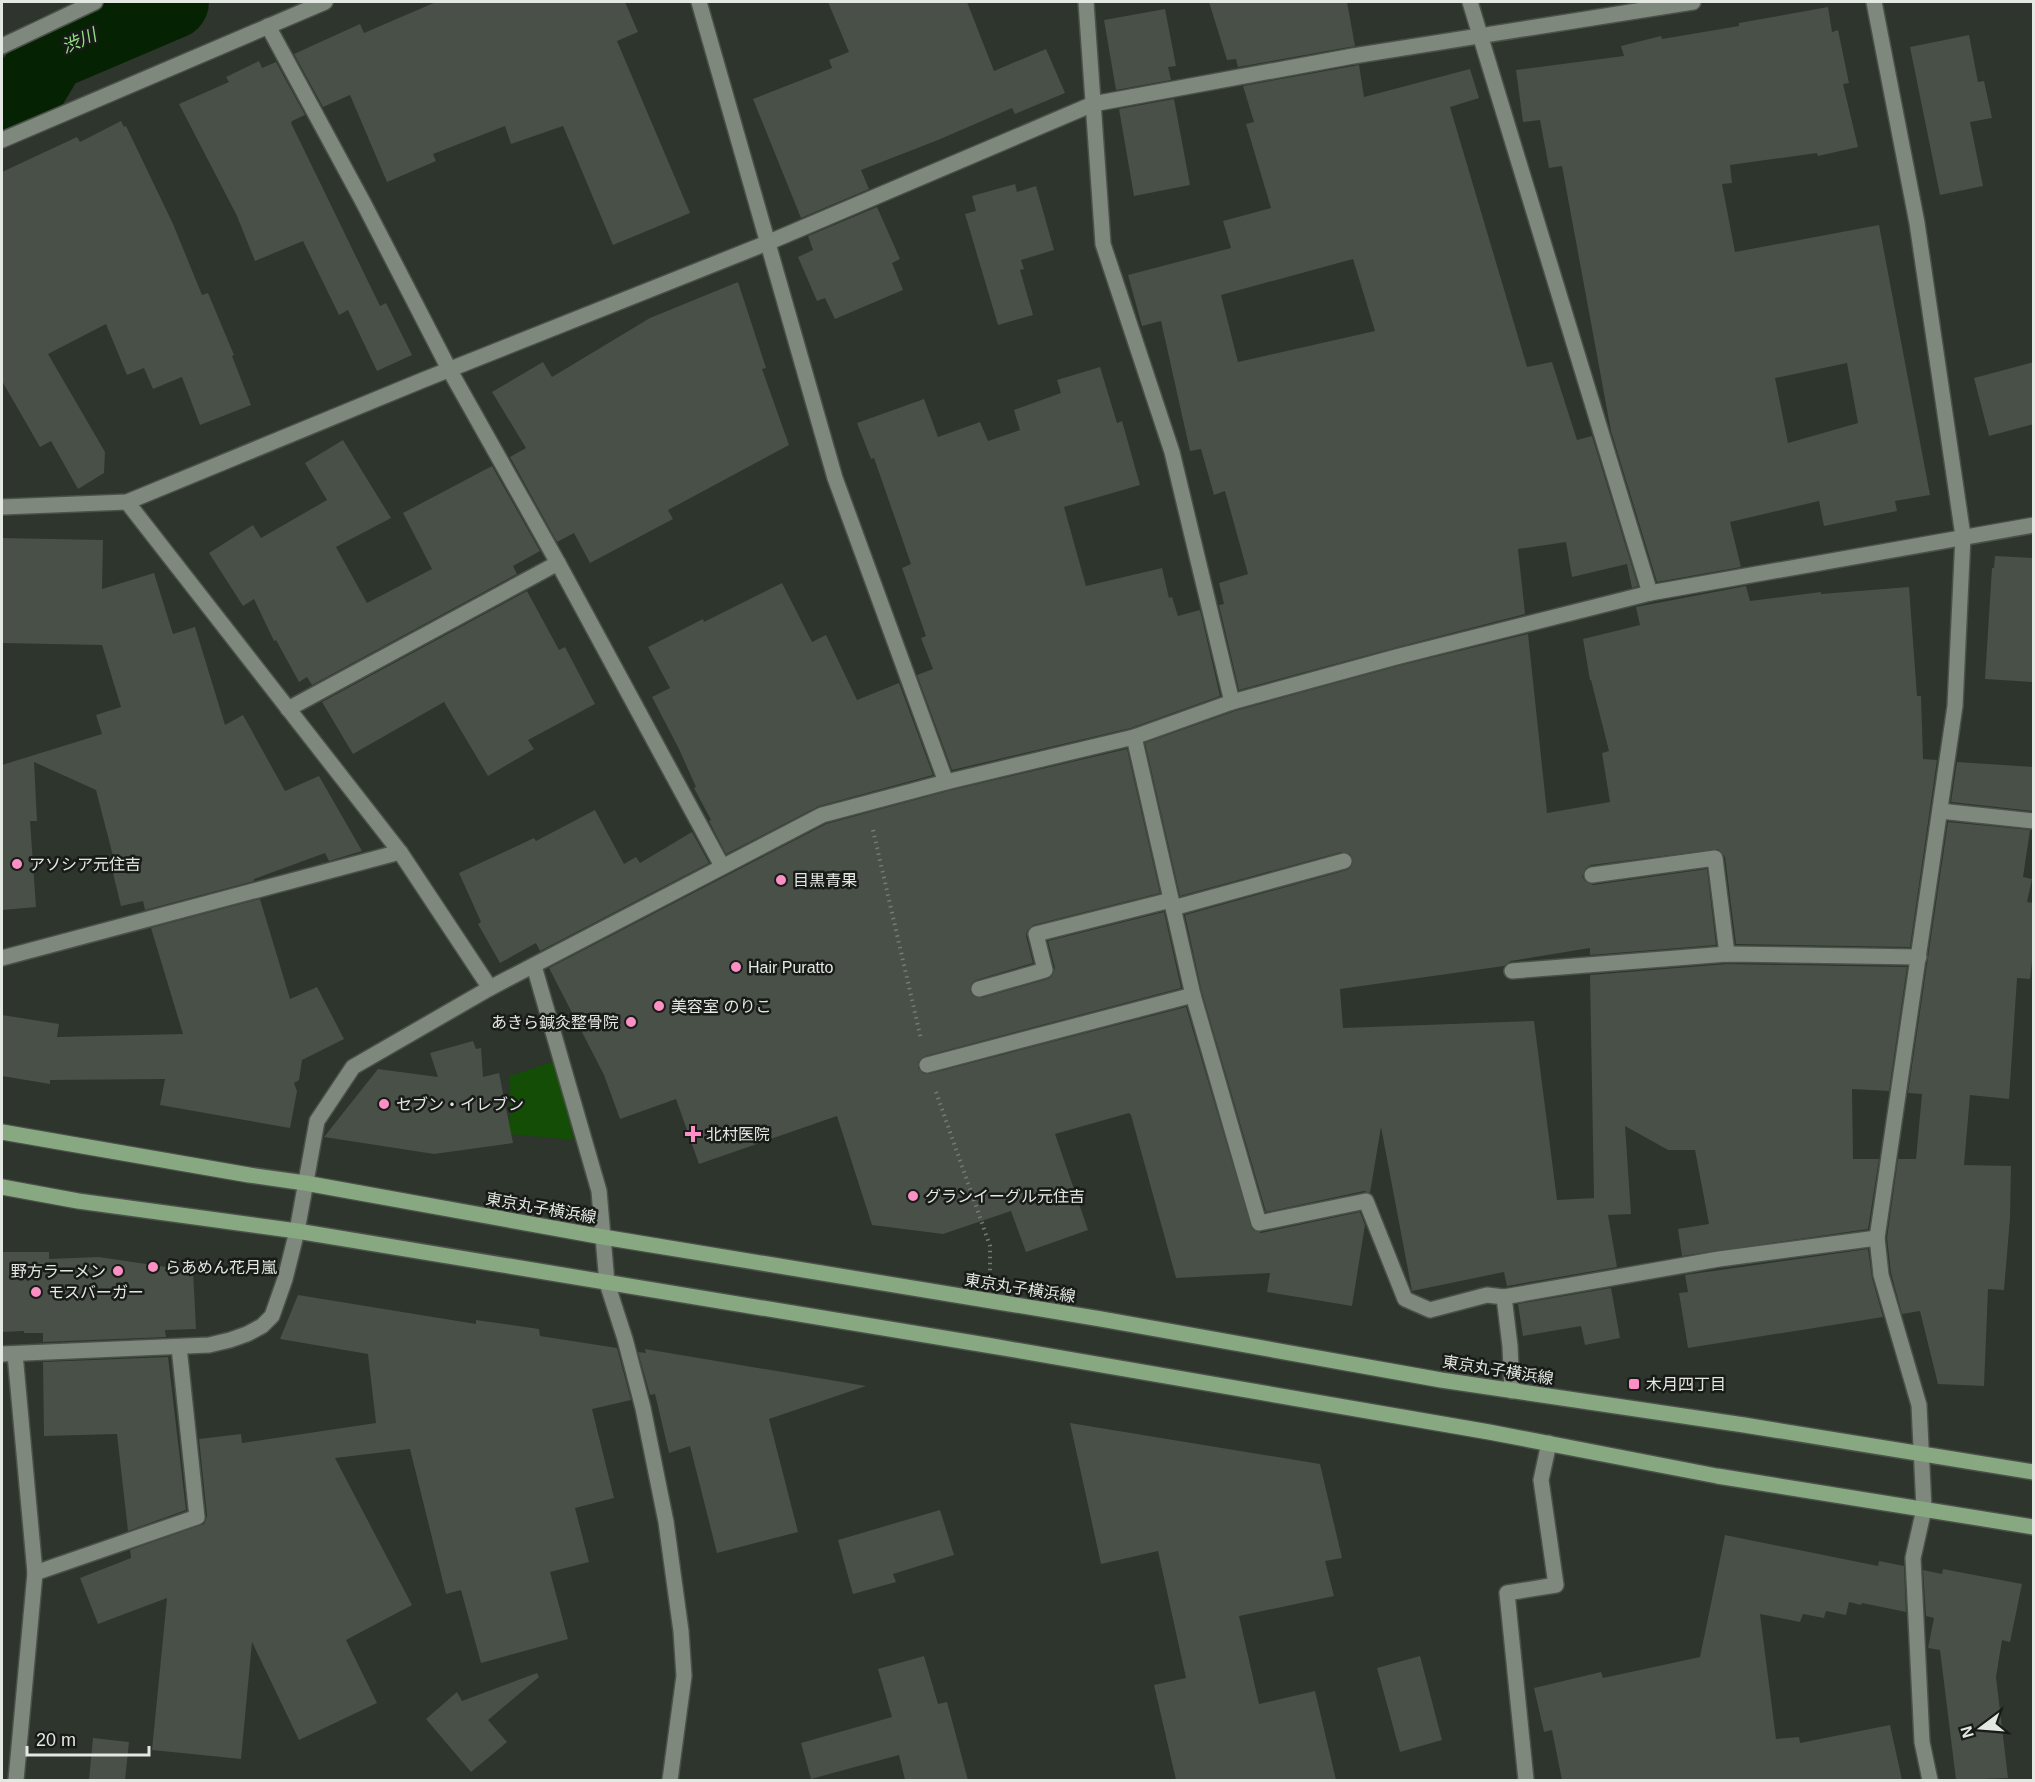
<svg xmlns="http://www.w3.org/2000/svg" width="2035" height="1782" viewBox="0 0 2035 1782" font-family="Arial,'Noto Sans JP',sans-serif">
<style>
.green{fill:#134d06}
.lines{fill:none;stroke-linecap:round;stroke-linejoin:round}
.river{stroke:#052302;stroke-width:74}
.building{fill:#485047;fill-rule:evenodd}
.service-casing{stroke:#4b514a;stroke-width:18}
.minor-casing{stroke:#4b514a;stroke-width:18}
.primary-casing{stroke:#4b514a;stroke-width:18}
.path{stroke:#747b73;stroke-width:4;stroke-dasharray:1.5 4.5;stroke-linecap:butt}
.service{stroke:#7f887d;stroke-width:15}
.minor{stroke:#7f887d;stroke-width:15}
.primary{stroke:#87a881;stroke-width:15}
.poi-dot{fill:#fc8fc3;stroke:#181b17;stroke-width:2}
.labels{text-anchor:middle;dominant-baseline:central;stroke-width:5;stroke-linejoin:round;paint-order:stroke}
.poi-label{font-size:16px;fill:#e3e8e2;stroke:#181b17;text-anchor:start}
.street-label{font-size:16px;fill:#e3e8e2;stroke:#181b17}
.water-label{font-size:18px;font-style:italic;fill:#92e085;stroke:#181b17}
</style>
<rect width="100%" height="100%" fill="#2d352c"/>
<path class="green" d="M555 1061 574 1140 509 1134 510 1076Z"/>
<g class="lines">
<path class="river" d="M2 98 30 87 50 54 172 2"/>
</g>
<g class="building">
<path d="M436 2H625L638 32 617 41 690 213 613 245 563 126 511 144 505 126 433 154 436 161 387 182 350 95 323 107 294 54 360 24 364 33Z"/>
<path d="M828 2H967L994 71 1046 49 1065 93 1015 114 1012 108 938 140 861 170 869 189 801 218 753 99 832 68 829 60 849 52Z"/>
<path d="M1209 2H1347L1355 46 1238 67 1236 59 1227 60Z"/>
<path d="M1828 7 1832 32 1838 30 1849 83 1843 84 1858 147 1818 156 1817 153 1730 165 1732 183 1722 184 1735 252 1879 225 1930 495 1895 501 1897 511 1824 526 1819 501 1730 522 1741 567 1657 582 1611 431 1562 166 1549 168 1540 120 1523 122 1516 70 1624 56 1621 46 1661 36 1662 39 1739 26V23ZM1847 363 1858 423 1788 443 1775 378Z"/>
<path d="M1165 9 1176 66 1168 67 1171 80 1116 90 1104 20Z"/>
<path d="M1969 35 1978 82 1984 81 1992 118 1970 122 1983 186 1940 195 1910 47Z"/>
<path d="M259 61 262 68 276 62 305 115 292 121 291 123 380 306 386 303 412 355 377 371 348 310 339 315 303 241 255 261 237 216 179 104 229 82 226 77Z"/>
<path d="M1359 65 1364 97 1470 69 1479 98 1450 107 1527 367 1552 362 1577 440 1592 436 1638 586 1632 588 1627 564 1572 577 1566 542 1518 549 1525 614 1394 648 1239 690 1219 605 1224 604 1219 583 1248 574 1225 491 1214 495 1201 449 1190 451 1161 321 1142 326 1128 275 1231 248 1223 221 1271 208 1246 124 1254 122 1243 86ZM1353 259 1375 331 1238 362 1221 295Z"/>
<path d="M1174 99 1190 185 1134 196 1119 109Z"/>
<path d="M121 121 124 127 126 126 173 224 202 295 208 293 234 355 232 356 251 405 200 425 182 377 153 389 144 368 127 375 106 324 48 354 105 452 104 473 78 489 51 441 40 447 2 381V172L77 137 80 142Z"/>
<path d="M1015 184 1017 192 1036 186 1054 250 1021 260 1024 269 1020 270 1033 315 998 325 965 214 976 211 972 196Z"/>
<path d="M877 207 900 259 892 263 903 290 835 319 825 298 817 301 798 257 813 250 808 236Z"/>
<path d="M738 282 766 368 762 369 789 445 668 510 673 519 590 563 574 533 557 542 510 457 526 448 492 392 543 362 552 377 650 318Z"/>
<path d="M2034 362V424L1989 436 1974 378Z"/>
<path d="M1100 367 1117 423 1122 421 1140 485 1064 507 1086 586 1162 568 1169 598 1172 597 1178 616 1200 610 1220 696 1131 728 952 770 917 675 933 669 921 638 926 636 902 568 911 564 874 458 871 459 857 423 924 399 938 437 980 422 988 441 1020 430 1014 410 1061 393 1057 380Z"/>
<path d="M343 440 391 518 336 547 367 603 432 569 403 513 492 466 540 551 513 566 517 574 312 685 307 677 299 682 276 640 274 641 254 599 243 606 209 553 253 525 261 538 327 500 305 463Z"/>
<path d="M2 538 103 540 102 589 154 573 173 634 195 627 225 725 243 715 285 791 319 776 362 851 329 861 325 853 254 879V881L145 910 143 901 121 906 110 861 114 860 96 790 34 762 37 821H30L36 907 2 910V765L102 734 96 715 121 707 102 645 2 643Z"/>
<path d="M1995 556 2034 558 2032 682 1985 679 1992 568H1994Z"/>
<path d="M782 583 812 642 826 635 857 700 899 683 933 775 819 806 726 854 709 821 711 820 694 788 696 787 679 749 652 697 670 688 648 647 703 619 704 622Z"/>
<path d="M1746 586 1750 601 1821 592V594L1909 587 1917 696H1921L1923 759 1937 760 1910 947 1736 944 1725 857 1718 849 1591 865 1586 868 1582 876 1585 881 1593 885 1707 869 1716 945 1590 955V948L1511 961 1504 966 1340 989 1343 1028 1534 1021 1557 1200 1594 1198 1590 975 1727 964 1907 967 1889 1091 1852 1089 1853 1159H1879L1868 1229 1682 1256 1678 1229 1709 1224 1695 1150H1668L1625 1126 1631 1214 1608 1215 1617 1267 1507 1286 1504 1272 1412 1291 1381 1127 1370 1193 1364 1191 1266 1212 1202 993 1185 915 1347 870 1351 867 1353 859 1350 854 1341 852 1180 896 1145 743 1235 711 1398 666 1528 634 1547 813 1610 802 1602 753 1609 751 1591 680H1590L1583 639 1640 625 1636 607Z"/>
<path d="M527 591 559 650 565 647 595 704 528 740 534 749 488 776 444 702 353 754 322 702Z"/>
<path d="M1127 749 1160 893 1033 925 1027 931 1026 936 1033 963 976 980 972 983 970 991 973 996 981 998 1048 979 1052 976 1055 968 1048 941 1164 912 1181 988 925 1056 918 1062V1068L924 1074H929L1186 1007 1252 1229 1261 1233 1360 1212 1365 1225 1352 1306 1267 1292 1270 1273 1176 1278 1131 1115 1129 1113 1055 1134 1088 1230 1026 1252 1011 1211 943 1234 872 1225 837 1116 699 1164 676 1099 620 1119 604 1075 549 968 826 824 948 791Z"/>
<path d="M1957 762 2034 767 2033 811 1951 802Z"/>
<path d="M595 810 624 864 636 857 640 863 692 832 709 863 540 951 536 943 500 963 478 924 481 922 459 873 534 838 536 841Z"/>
<path d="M1948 822 2030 830 2023 877 2032 879 2027 902 2034 903V945L2030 979 2017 978 2009 1099 1970 1095 1964 1165 2011 1166 2010 1218 2004 1290 1988 1289 1984 1386 1938 1384 1920 1311 1902 1314 1891 1273 1887 1238 1898 1159H1916L1922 1094 1908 1093Z"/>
<path d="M260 899 290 999 317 987 344 1039 302 1060 299 1080 294 1083 297 1091 290 1128 160 1105 165 1079 50 1080V1084L2 1076V1015L59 1024 57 1037 183 1034 151 928Z"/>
<path d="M473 1041 476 1049 481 1048 483 1077 499 1073 513 1143 434 1154 324 1137 378 1069 438 1077 430 1053Z"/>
<path d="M1868 1249 1872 1278 1883 1317 1688 1348 1679 1293 1688 1292 1685 1275Z"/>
<path d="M2 1252H49V1259L99 1257 193 1271 196 1329 165 1330 166 1337 43 1342V1333H24V1331L2 1332Z"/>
<path d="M1611 1288 1620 1338 1585 1345 1581 1326 1523 1336 1518 1304Z"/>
<path d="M298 1295 476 1324V1320L539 1329 540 1336 617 1348 631 1400 592 1409 614 1498 575 1508 589 1562 550 1572 568 1639 481 1663 461 1590 446 1594 410 1449 335 1458 412 1605 346 1640 377 1703 299 1740 252 1642 241 1759 152 1750 167 1598 98 1624 80 1578 131 1558 130 1550 204 1524 207 1516 199 1439 241 1434 242 1443 376 1423 368 1354 280 1339Z"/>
<path d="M645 1349 866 1386 769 1419 798 1532 717 1553 690 1446 669 1453 655 1394 650 1395 638 1352 646 1353Z"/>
<path d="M168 1357 186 1510 128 1531 117 1434 44 1436 43 1362Z"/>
<path d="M1070 1423 1320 1464 1342 1558 1325 1561 1334 1596 1239 1616 1259 1704 1315 1691 1336 1780H1176L1154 1685 1186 1678 1158 1551 1101 1564Z"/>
<path d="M940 1510 954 1555 893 1574 896 1582 853 1594 838 1540Z"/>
<path d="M1725 1535 1878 1566 1879 1561 1904 1566 1906 1612 1862 1603 1861 1605 1849 1602 1846 1615 1826 1611 1824 1618 1803 1614 1800 1622 1760 1614 1776 1739 1799 1737 1800 1743 1890 1725 1902 1780H1562L1552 1730 1544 1732 1534 1688 1601 1672 1603 1678 1700 1657Z"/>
<path d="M1943 1569 2022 1584 2010 1642 2002 1640 1996 1677 2008 1778 1956 1780 1940 1650 1928 1648 1934 1618 1926 1616 1923 1570 1942 1574Z"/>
<path d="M924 1656 938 1704 947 1702 968 1780H905L899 1755 811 1779 801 1743 892 1717 878 1669Z"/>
<path d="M1420 1656 1442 1740 1400 1752 1377 1668Z"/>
<path d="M537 1673 539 1677 488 1720 507 1742 471 1772 426 1719 457 1692 462 1701Z"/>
<path d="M93 1738 129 1742 125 1780H89Z"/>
</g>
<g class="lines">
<defs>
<g id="service">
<path d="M1134 737 1193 995 1259 1223 1366 1201 1405 1299 1430 1310 1487 1295 1504 1297 1719 1259 1877 1238"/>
<path d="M1940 811 2034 821"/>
<path d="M1592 875 1715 858 1727 954"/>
<path d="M1173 908 1344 861"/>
<path d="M1512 971 1727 954 1919 957"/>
<path d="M979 989 1045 970 1036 934 1171 900"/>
<path d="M927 1065 1193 995"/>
<path d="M1504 1297 1510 1346 1512 1391"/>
</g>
<g id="minor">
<path d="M699 2 835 478 946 782"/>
<path d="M1086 2 1103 244 1172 452 1232 702"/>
<path d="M1470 2 1650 593"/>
<path d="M1874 2 1917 223 1963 536 1955 706 1877 1238 1881 1275 1919 1405 1924 1509 1913 1558 1922 1742 1930 1780"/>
<path d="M268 26 364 204 449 369 558 563 722 866"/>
<path d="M2 46 95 2"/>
<path d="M2 140 325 2"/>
<path d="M127 502 400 852 490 988"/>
<path d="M2 507 127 502 423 380 767 243 1093 104 1353 56 1693 2"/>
<path d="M288 709 558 563"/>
<path d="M2 958 400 852"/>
<path d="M534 966 599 1191 607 1283 625 1339 643 1408 666 1522 681 1631 684 1676 670 1780"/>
<path d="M2 1354 209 1345 230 1340 247 1334 262 1326 272 1316 285 1279 297 1231 317 1121 353 1067 490 988 822 815 946 782 1134 737 1232 702 1396 657 1650 593 2034 525"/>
<path d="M15 1354 35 1573 16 1780"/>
<path d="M35 1573 197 1517 179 1347"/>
<path d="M1526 1780 1507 1593 1556 1585 1541 1480 1549 1443"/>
</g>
<g id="primary">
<path d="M2 1132 249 1175 305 1183 603 1237 1101 1319 1441 1380 1744 1425 2034 1472"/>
<path d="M2 1187 78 1201 297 1231 992 1346 1489 1432 1717 1476 2034 1527"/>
</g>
</defs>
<use href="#service" class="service-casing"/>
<use href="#minor" class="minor-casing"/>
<use href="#primary" class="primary-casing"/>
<g class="path">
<path d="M873 830 921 1039"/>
<path d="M936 1092 990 1246V1274"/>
</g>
<use href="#service" class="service"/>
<use href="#minor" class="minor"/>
<use href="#primary" class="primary"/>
</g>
<g class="poi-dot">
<circle cx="17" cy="864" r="6"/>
<circle cx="781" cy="880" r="6"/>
<circle cx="736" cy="967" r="6"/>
<circle cx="659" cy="1006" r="6"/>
<circle cx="631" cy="1022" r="6"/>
<circle cx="384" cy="1104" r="6"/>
<path d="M690 1125h6v6h6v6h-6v6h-6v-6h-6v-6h6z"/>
<circle cx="913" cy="1196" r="6"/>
<circle cx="153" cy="1267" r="6"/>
<circle cx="118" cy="1271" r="6"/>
<circle cx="36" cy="1292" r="6"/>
<rect x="1628" y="1378" width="12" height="12" rx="3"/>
</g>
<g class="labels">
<g class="poi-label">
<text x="29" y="864">アソシア元住吉</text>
<text x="793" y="880">目黒青果</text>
<text x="748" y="967">Hair Puratto</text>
<text x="671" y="1006">美容室 のりこ</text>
<text x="619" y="1022" text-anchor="end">あきら鍼灸整骨院</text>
<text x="396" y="1104">セブン・イレブン</text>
<text x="706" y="1134">北村医院</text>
<text x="925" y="1196">グランイーグル元住吉</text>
<text x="165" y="1267">らあめん花月嵐</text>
<text x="106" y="1271" text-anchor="end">野方ラーメン</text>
<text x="48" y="1292">モスバーガー</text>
<text x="1646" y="1384">木月四丁目</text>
</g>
<g class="street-label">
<text transform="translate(541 1208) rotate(10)">東京丸子横浜線</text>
<text transform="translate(1020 1288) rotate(9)">東京丸子横浜線</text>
<text transform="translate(1498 1370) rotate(9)">東京丸子横浜線</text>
</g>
<g class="water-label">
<text transform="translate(79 41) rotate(-23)">渋川</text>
</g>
</g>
<rect width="2035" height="1782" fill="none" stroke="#e3e8e2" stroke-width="6"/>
<g transform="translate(1981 1728) rotate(254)" stroke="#181b17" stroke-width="4.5" paint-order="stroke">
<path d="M0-4.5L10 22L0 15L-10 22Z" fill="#e3e8e2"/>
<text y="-9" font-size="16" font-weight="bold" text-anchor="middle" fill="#e3e8e2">N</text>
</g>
<path d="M27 1746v9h122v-9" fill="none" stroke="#e3e8e2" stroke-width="3"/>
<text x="36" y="1746" font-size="18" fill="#e3e8e2" stroke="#181b17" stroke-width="4.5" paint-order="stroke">20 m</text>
</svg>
